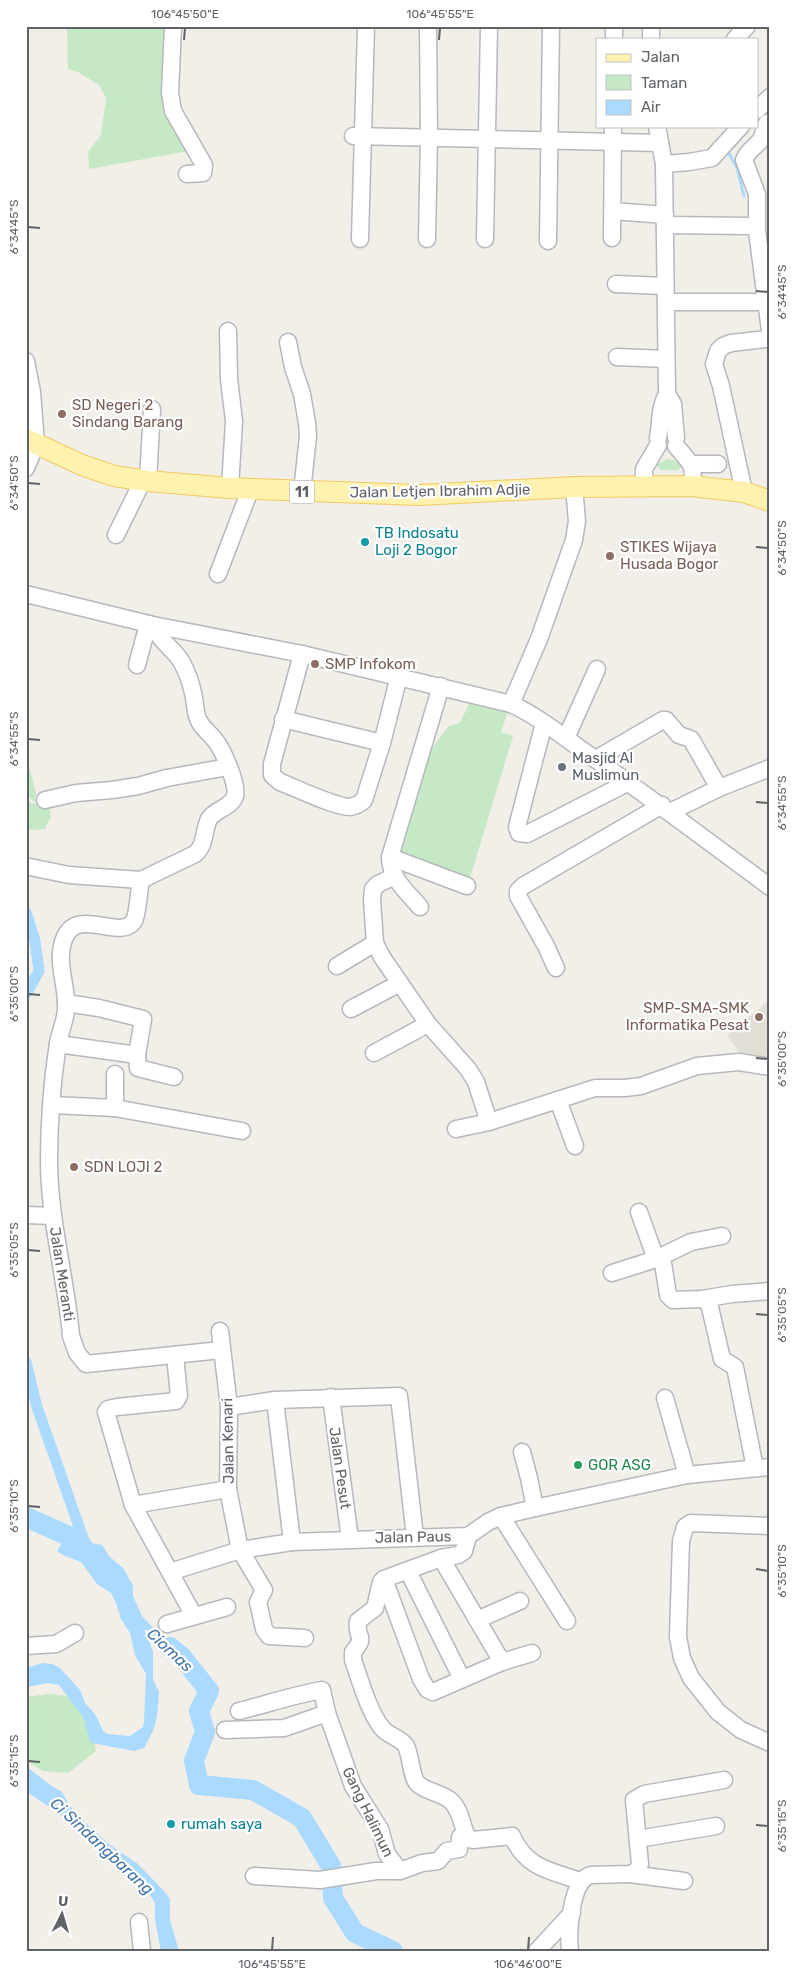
<svg xmlns="http://www.w3.org/2000/svg" width="796" height="1977" viewBox="0 0 796 1977" font-family="Rubik,sans-serif">
<style>
.education{fill:#e1ded6}
.green{fill:#c5e8c5}
.water{fill:#aadaff}
.lines{fill:none;stroke-linecap:round;stroke-linejoin:round}
.stream{stroke:#aadaff;stroke-width:3}
.canal{stroke:#aadaff;stroke-width:11}
.river{stroke:#aadaff;stroke-width:20}
.minor-casing{stroke:#b5b8bc;stroke-width:19}
.major-casing{stroke:#f2c960;stroke-width:22}
.minor{stroke:#fff;stroke-width:16}
.major{stroke:#fff2af;stroke-width:20}
.ticks{fill:none;stroke:#5f6368;stroke-width:2}
.education-dot{fill:#8d6e63;stroke:#fff;stroke-width:2}
.culture-dot{fill:#0f9aa8;stroke:#fff;stroke-width:2}
.worship-dot{fill:#6b7280;stroke:#fff;stroke-width:2}
.leisure-dot{fill:#2e9e5b;stroke:#fff;stroke-width:2}
.labels{text-anchor:middle;dominant-baseline:central;stroke-width:4.5;stroke-linejoin:round;paint-order:stroke}
.shield{fill:#fff;stroke:#8f9295;stroke-width:1}
.shield-label{font-size:14px;font-weight:bold;fill:#5f6368}
.education-label{font-size:15px;fill:#785e54;stroke:#fff;text-anchor:start}
.street-label{font-size:15px;fill:#5f6368;stroke:#fff}
.culture-label{font-size:15px;fill:#0d838f;stroke:#fff;text-anchor:start}
.worship-label{font-size:15px;fill:#5b616d;stroke:#fff;text-anchor:start}
.leisure-label{font-size:15px;fill:#27864d;stroke:#fff;text-anchor:start}
.water-label{font-size:16px;font-style:italic;fill:#4174aa;stroke:#fff}
.neatline{fill:none;stroke:#5f6368;stroke-width:2}
.ticks-label{font-size:12px;text-anchor:middle;fill:#5f6368}
</style>
<rect width="100%" height="100%" fill="#f1efe8"/>
<path class="education" d="M770 1000V1052L755 1063 747 1053 742 1056 727 1035Z"/>
<g class="green">
<path d="M67 26H168L165 105 189 151 89 169 88 152 101 135 106 98 99 85 78 72 68 69Z"/>
<path d="M667 459 677 461 682 466 679 470H661L656 465Z"/>
<path d="M470 702 508 711 501 732 513 736 469 881 397 853 433 747 449 726 460 723Z"/>
<path d="M30 769 36 794 34 803 26 793V770Z"/>
<path d="M26 800 32 804 48 802 51 817 45 829 31 830 26 828Z"/>
<path d="M49 1694 69 1696 90 1719 96 1751 68 1773 43 1771 26 1760V1697Z"/>
</g>
<g class="water">
<path d="M78 1524 82 1526 92 1543 102 1545 109 1556 124 1569 133 1586V1596L142 1616 168 1644 181 1651 195 1674H190L180 1661 148 1631 144 1629 153 1651V1679L159 1692 157 1717 153 1731 144 1748 134 1751 92 1743 89 1739 84 1718 59 1685 48 1683 26 1687V1668L43 1663 52 1664 60 1668 80 1690 85 1703 95 1714 103 1731 107 1734 130 1736 143 1727 144 1722 146 1674 135 1655 130 1633 121 1619 116 1603 111 1593 97 1584 81 1562 65 1556 57 1551 74 1525Z"/>
<path d="M26 1766 50 1785 62 1792 69 1805 81 1819 110 1845 138 1864 165 1892 170 1899V1920L179 1951H161L155 1920V1903L146 1889 94 1848 65 1818 26 1791Z"/>
</g>
<g class="lines">
<path class="stream" d="M727 150 737 168 744 196"/>
<g class="canal">
<path d="M26 912 35 941 39 971 26 994"/>
<path d="M26 1362 37 1407 83 1538"/>
</g>
<g class="river">
<path d="M26 1517 71 1537 87 1552"/>
<path d="M170 1647 182 1657 209 1691 199 1711 205 1732 194 1761 199 1785 253 1790 302 1818 331 1866 333 1898 355 1933 393 1951"/>
</g>
<defs>
<g id="minor">
<path d="M173 26 170 93 173 111 204 165 203 173 187 174"/>
<path d="M651 26V39"/>
<path d="M614 39V26"/>
<path d="M735 39 747 26"/>
<path d="M757 110 770 97"/>
<path d="M770 122 767 123C764 128 763 137 760 141 754 148 747 151 744 160L757 194V231L770 331"/>
<path d="M657 126 664 164 667 394C659 408 661 422 658 438"/>
<path d="M353 136 660 143"/>
<path d="M664 164 689 162 712 158 741 126"/>
<path d="M613 211 665 215"/>
<path d="M665 225 749 226"/>
<path d="M612 238 613 126"/>
<path d="M360 239 366 26"/>
<path d="M427 239 429 137 428 26"/>
<path d="M485 239 489 26"/>
<path d="M548 241 551 26"/>
<path d="M616 284 665 286"/>
<path d="M666 302H760"/>
<path d="M228 331 229 379 234 421 230 488"/>
<path d="M288 342 293 367 302 394 307 423 308 436 302 492"/>
<path d="M617 357 666 359"/>
<path d="M26 361 32 392 36 444 26 468"/>
<path d="M667 394 673 404 676 438"/>
<path d="M676 446C688 461 697 465 691 486"/>
<path d="M691 464H718"/>
<path d="M148 481 152 409"/>
<path d="M644 487V469L658 445"/>
<path d="M744 492 721 386 714 364 718 351 723 346 731 343 766 339 768 338 770 332"/>
<path d="M116 535 143 480"/>
<path d="M218 574 250 490"/>
<path d="M26 594 153 625 302 654 511 704C535 715 556 731 578 747 643 792 706 840 770 887"/>
<path d="M302 654 272 764V775L280 782C296 788 335 807 350 807 356 806 360 804 364 800L382 743 399 676"/>
<path d="M137 665 148 624"/>
<path d="M511 704 539 639 574 540 577 521 574 487"/>
<path d="M283 719 382 743"/>
<path d="M544 723 517 827 519 833 527 834 629 782"/>
<path d="M566 738 597 669"/>
<path d="M596 759 663 720H666L679 735 691 739 719 788"/>
<path d="M45 800 76 793 112 790 138 786 167 778 228 767"/>
<path d="M670 812 719 788 770 768"/>
<path d="M390 857 467 886"/>
<path d="M30 867 69 875 141 880 195 854C206 845 203 831 209 819 215 809 231 808 235 796 238 784 223 750 215 740 208 731 200 727 197 716 195 709 195 701 193 693 191 683 186 670 181 661 172 647 160 642 153 625"/>
<path d="M395 876 378 884 373 889 372 900 375 943 382 957 428 1024 468 1069 476 1082 489 1122"/>
<path d="M141 880C139 889 138 913 134 921 120 942 77 905 64 939 55 962 68 987 66 1010 65 1022 60 1032 58 1043 52 1082 49 1121 49 1160 49 1220 66 1277 71 1336L77 1353 86 1364 221 1350"/>
<path d="M420 907C407 892 390 878 390 857L441 686"/>
<path d="M337 966 375 943"/>
<path d="M556 968 546 946 518 896V891L523 886 662 805"/>
<path d="M66 1003 99 1008 143 1019 137 1055 138 1068 174 1077"/>
<path d="M351 1009 400 983"/>
<path d="M58 1044 137 1055"/>
<path d="M374 1053 428 1024"/>
<path d="M115 1074V1108"/>
<path d="M558 1100 575 1146"/>
<path d="M52 1105 115 1108 242 1131"/>
<path d="M456 1129 489 1122 595 1088H625L641 1086 697 1066 739 1062 770 1067"/>
<path d="M639 1212 656 1259"/>
<path d="M26 1215 53 1216"/>
<path d="M662 1257 668 1295 673 1300 702 1299 732 1294 770 1291"/>
<path d="M612 1273 656 1259 691 1242 722 1236"/>
<path d="M702 1299 709 1303 722 1359 735 1367 755 1468"/>
<path d="M220 1331 229 1407 228 1489 240 1550 264 1590 258 1602 264 1629 269 1636 305 1638"/>
<path d="M175 1355 179 1396 176 1401 117 1407 108 1409 106 1412 133 1505 194 1616"/>
<path d="M331 1397 350 1539"/>
<path d="M665 1398 687 1475"/>
<path d="M275 1400 292 1542"/>
<path d="M229 1407 275 1400 399 1396 415 1537"/>
<path d="M522 1452 529 1478 535 1508"/>
<path d="M133 1505 228 1489"/>
<path d="M501 1516 567 1621"/>
<path d="M770 1526 691 1523 685 1527 681 1541 678 1637 682 1658 691 1678 718 1712 741 1730 770 1743"/>
<path d="M468 1536 464 1551 458 1555 441 1558 384 1579 421 1679 427 1689 433 1692 502 1662 532 1653"/>
<path d="M441 1558 502 1662"/>
<path d="M408 1571 462 1679"/>
<path d="M170 1572 240 1550 292 1542 468 1536 488 1522 501 1516 535 1508 687 1475 770 1467"/>
<path d="M384 1579 381 1582 375 1608 358 1621C355 1640 368 1634 353 1652V1660C360 1680 369 1712 382 1728 388 1736 400 1737 406 1746 411 1756 411 1776 417 1783 425 1792 441 1792 451 1801 461 1810 462 1827 468 1839L473 1840 512 1836C526 1868 550 1871 581 1881"/>
<path d="M477 1620 520 1601"/>
<path d="M167 1624 227 1607"/>
<path d="M26 1646 56 1644 75 1633"/>
<path d="M239 1711C267 1704 294 1695 322 1690L327 1713 353 1786 380 1829 387 1854 400 1871"/>
<path d="M225 1730 284 1728 327 1713"/>
<path d="M638 1839 716 1826"/>
<path d="M630 1874 684 1881"/>
<path d="M254 1876 320 1880 376 1871H400L422 1863 438 1861 447 1851 459 1849 460 1837 465 1833"/>
<path d="M139 1922 142 1951"/>
<path d="M537 1951 572 1913"/>
<path d="M570 1951C568 1933 570 1880 591 1875L630 1874C636 1872 638 1870 640 1864L634 1800 644 1794 724 1780"/>
</g>
<path id="major" d="M26 439 82 465 114 476 148 481 230 488 419 495 574 487 691 486 744 492 770 501"/>
</defs>
<use href="#minor" class="minor-casing"/>
<use href="#major" class="major-casing"/>
<use href="#minor" class="minor"/>
<use href="#major" class="major"/>
</g>
<path class="ticks" d="M184 40 185 28M439 40 440 28M28 227 40 228M756 291 768 292M28 483 40 484M756 547 768 548M28 739 40 740M756 802 768 803M28 994 40 995M756 1058 768 1059M28 1250 40 1251M756 1314 768 1315M28 1506 40 1507M756 1569 768 1571M28 1761 40 1762M756 1825 768 1826M272 1950 273 1937M528 1950 529 1937"/>
<g class="education-dot">
<circle cx="62" cy="414" r="5"/>
<circle cx="610" cy="556" r="5"/>
<circle cx="315" cy="664" r="5"/>
<circle cx="759" cy="1017" r="5"/>
<circle cx="74" cy="1167" r="5"/>
</g>
<g class="culture-dot">
<circle cx="365" cy="542" r="5"/>
<circle cx="171" cy="1824" r="5"/>
</g>
<circle class="worship-dot" cx="562" cy="767" r="5"/>
<circle class="leisure-dot" cx="578" cy="1465" r="5"/>
<g class="labels">
<rect class="shield" x="289.5" y="480.5" width="25" height="23" rx="4"/>
<g class="shield-label">
<text x="302" y="492">11</text>
</g>
<g class="education-label">
<text x="72" y="405">SD Negeri 2<tspan x="72" dy="17">Sindang Barang</tspan></text>
<text x="620" y="547">STIKES Wijaya<tspan x="620" dy="17">Husada Bogor</tspan></text>
<text x="325" y="664">SMP Infokom</text>
<text x="749" y="1008" text-anchor="end">SMP-SMA-SMK<tspan x="749" dy="17">Informatika Pesat</tspan></text>
<text x="84" y="1167">SDN LOJI 2</text>
</g>
<g class="street-label">
<text transform="translate(440 491) rotate(-1)">Jalan Letjen Ibrahim Adjie</text>
<text transform="translate(62 1274) rotate(81)">Jalan Meranti</text>
<text transform="translate(228 1441) rotate(-91)">Jalan Kenari</text>
<text transform="translate(340 1468) rotate(82)">Jalan Pesut</text>
<text transform="translate(413 1537) rotate(-1)">Jalan Paus</text>
<text transform="translate(368 1812) rotate(64)">Gang Halimun</text>
</g>
<g class="culture-label">
<text x="375" y="533">TB Indosatu<tspan x="375" dy="17">Loji 2 Bogor</tspan></text>
<text x="181" y="1824">rumah saya</text>
</g>
<g class="worship-label">
<text x="572" y="758">Masjid Al<tspan x="572" dy="17">Muslimun</tspan></text>
</g>
<g class="leisure-label">
<text x="588" y="1465">GOR ASG</text>
</g>
<g class="water-label">
<text transform="translate(170 1650) rotate(43)">Ciomas</text>
<text transform="translate(102 1846) rotate(43)">Ci Sindangbarang</text>
</g>
</g>
<rect width="796" height="1977" fill="none" stroke="#ffffff" stroke-width="55"/>
<rect x="596" y="38" width="162" height="90" fill="#ffffff" stroke="#bfc1c3"/>
<rect x="606" y="54" width="25" height="8" fill="#fff2af" stroke="#bfc1c3"/>
<text x="641" y="62" font-size="15" fill="#5f6368">Jalan</text>
<rect x="606" y="75" width="25" height="15" fill="#c5e8c5" stroke="#bfc1c3"/>
<text x="641" y="88" font-size="15" fill="#5f6368">Taman</text>
<rect x="606" y="100" width="25" height="15" fill="#aadaff" stroke="#bfc1c3"/>
<text x="641" y="112" font-size="15" fill="#5f6368">Air</text>
<g transform="translate(62 1914) rotate(5)" stroke="#ffffff" stroke-width="4" paint-order="stroke">
<path d="M0-4L9 19L0 12L-9 19Z" fill="#5f6368"/>
<text y="-8" font-size="14" font-weight="bold" text-anchor="middle" fill="#5f6368">U</text>
</g>
<rect x="28" y="28" width="740" height="1922" class="neatline"/>
<g class="ticks-label">
<text x="185" y="18">106°45'50"E</text>
<text x="440" y="18">106°45'55"E</text>
<text transform="translate(14 227) rotate(-90)" y="4">6°34'45"S</text>
<text transform="translate(782 292) rotate(-90)" y="4">6°34'45"S</text>
<text transform="translate(14 483) rotate(-90)" y="4">6°34'50"S</text>
<text transform="translate(782 548) rotate(-90)" y="4">6°34'50"S</text>
<text transform="translate(14 739) rotate(-90)" y="4">6°34'55"S</text>
<text transform="translate(782 803) rotate(-90)" y="4">6°34'55"S</text>
<text transform="translate(14 994) rotate(-90)" y="4">6°35'00"S</text>
<text transform="translate(782 1059) rotate(-90)" y="4">6°35'00"S</text>
<text transform="translate(14 1250) rotate(-90)" y="4">6°35'05"S</text>
<text transform="translate(782 1315) rotate(-90)" y="4">6°35'05"S</text>
<text transform="translate(14 1506) rotate(-90)" y="4">6°35'10"S</text>
<text transform="translate(782 1571) rotate(-90)" y="4">6°35'10"S</text>
<text transform="translate(14 1761) rotate(-90)" y="4">6°35'15"S</text>
<text transform="translate(782 1826) rotate(-90)" y="4">6°35'15"S</text>
<text x="272" y="1968">106°45'55"E</text>
<text x="528" y="1968">106°46'00"E</text>
</g>
</svg>
